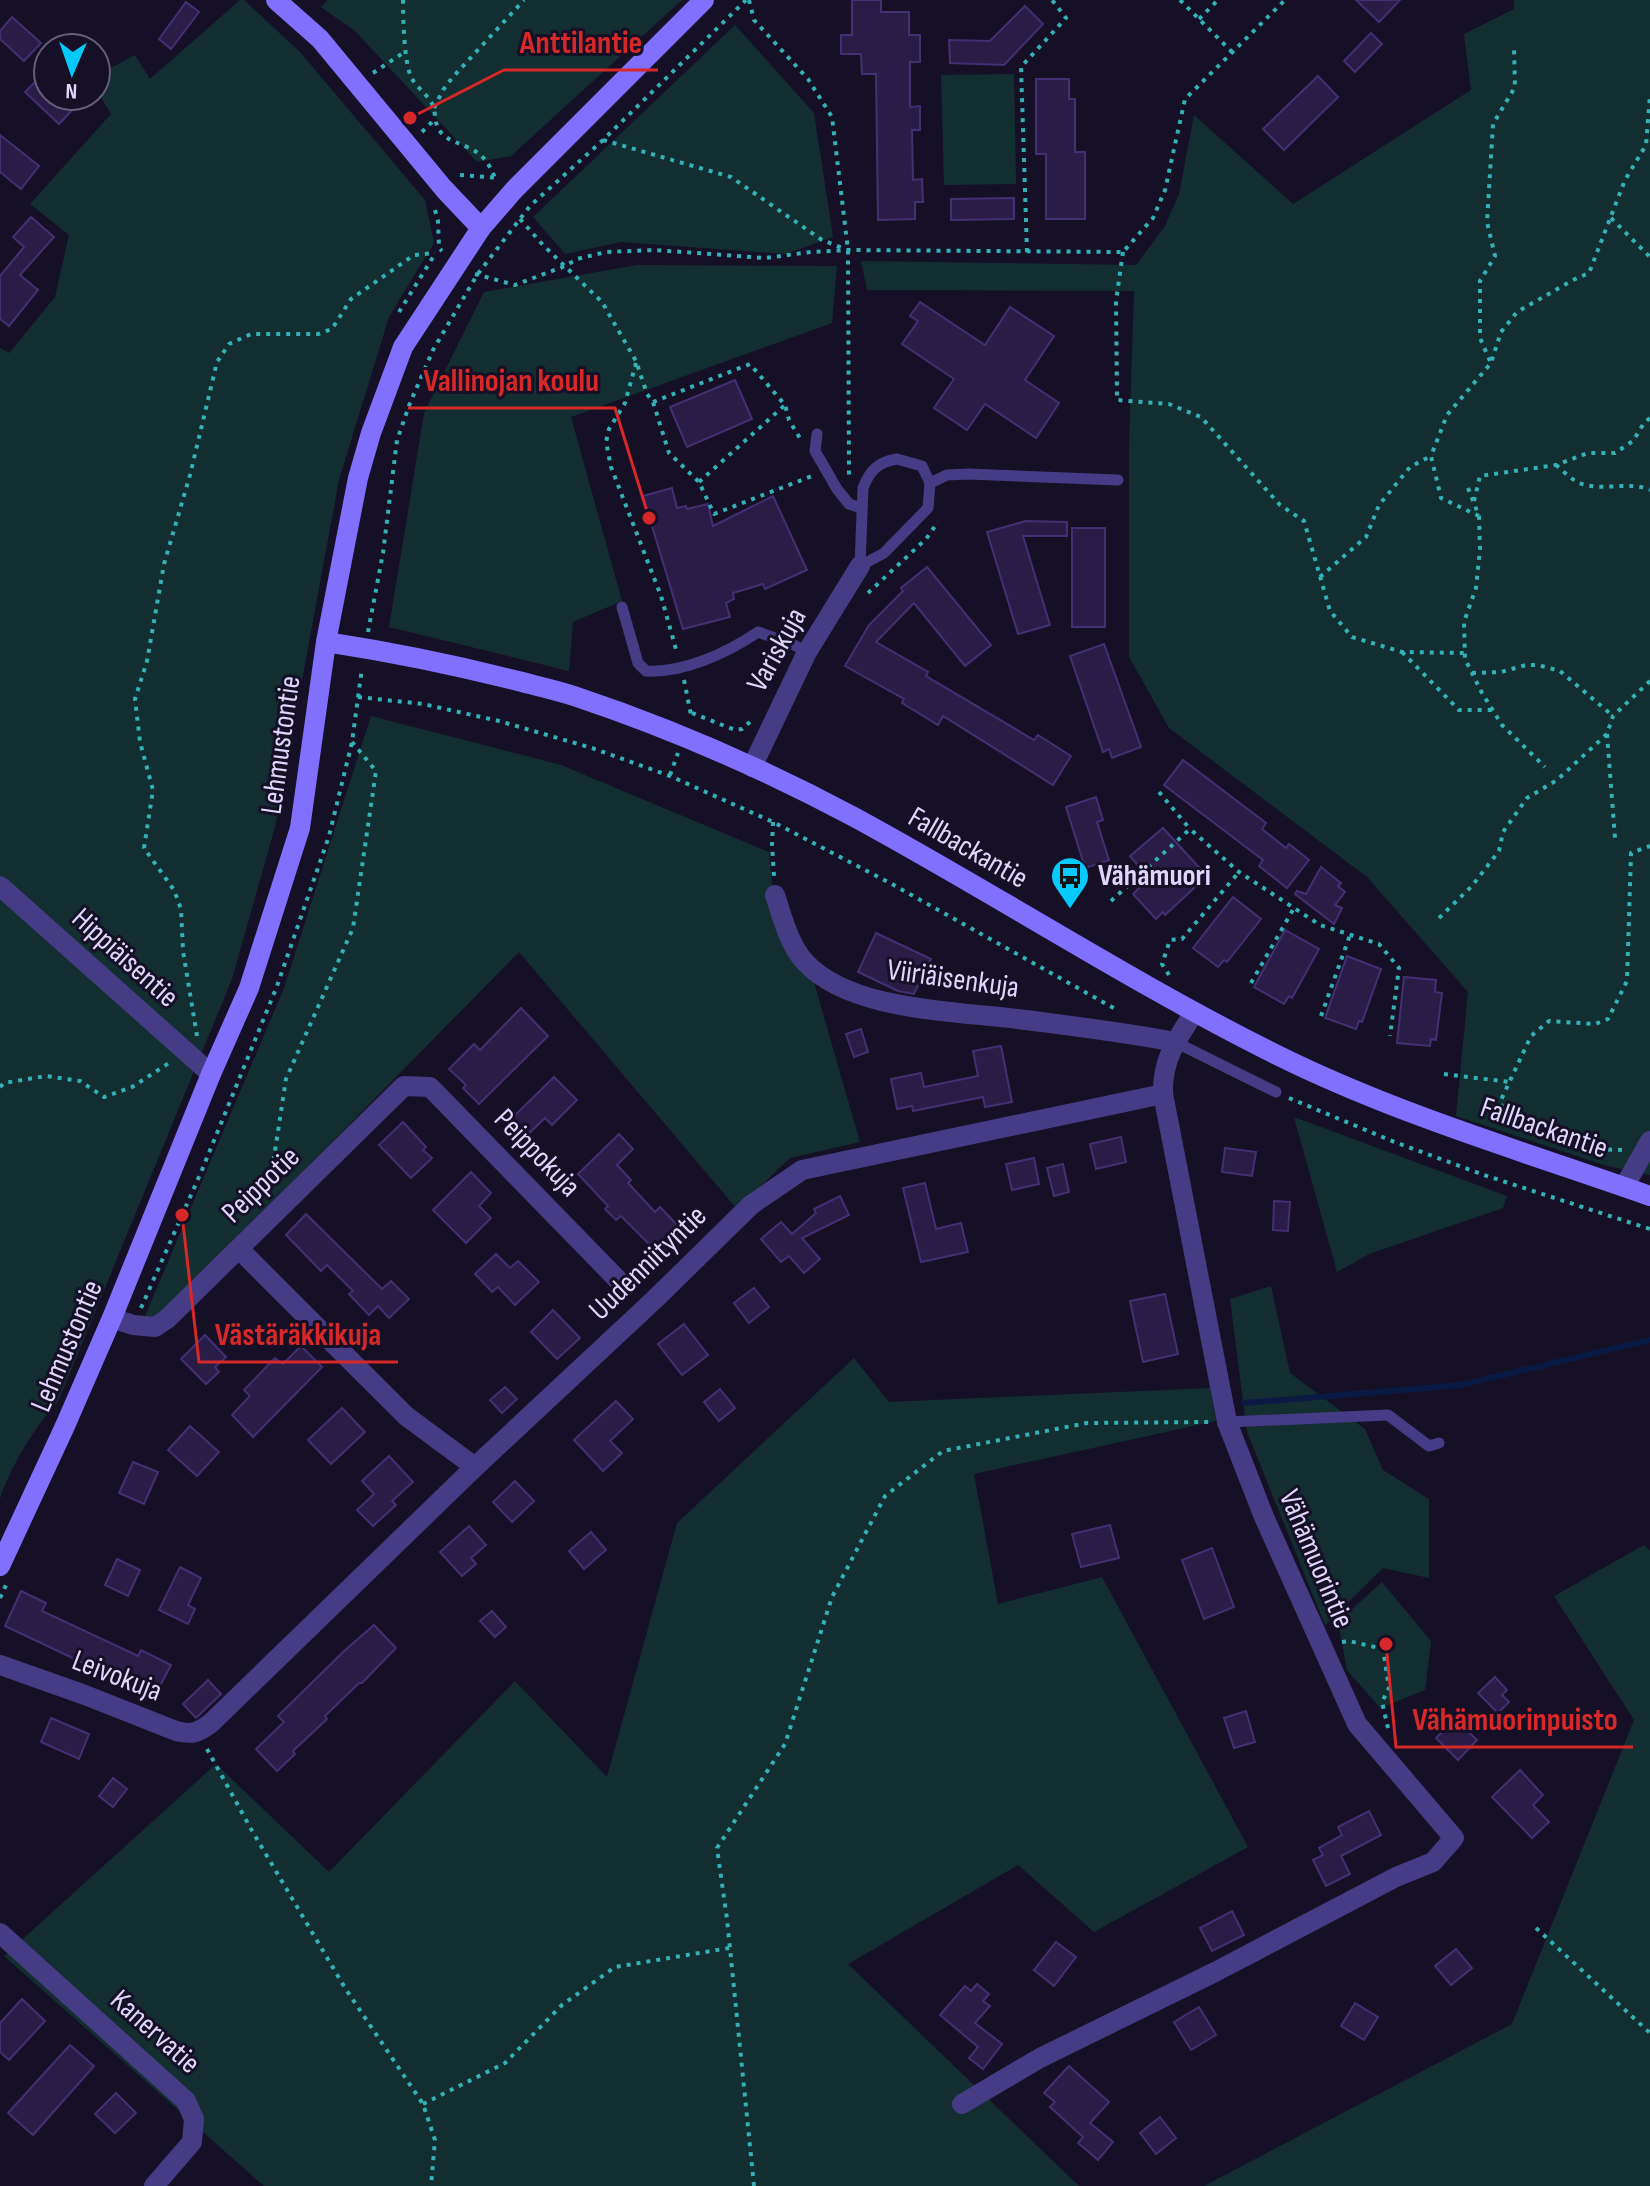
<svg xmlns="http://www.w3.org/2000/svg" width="1650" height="2186" viewBox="0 0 1650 2186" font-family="'Sofia Sans Condensed',sans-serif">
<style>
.green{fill:#132e30}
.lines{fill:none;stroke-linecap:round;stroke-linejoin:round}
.stream{stroke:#0b1a44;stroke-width:6}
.building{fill:#291c47;stroke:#432f73;stroke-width:2}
.path{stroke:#32b1b7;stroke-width:4;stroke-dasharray:4 6;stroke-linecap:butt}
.lane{stroke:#463c85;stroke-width:11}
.street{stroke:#463c85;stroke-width:20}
.secondary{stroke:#816ffd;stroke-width:20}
.labels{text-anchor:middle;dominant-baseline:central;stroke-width:6;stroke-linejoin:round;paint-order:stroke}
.street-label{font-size:30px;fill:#dfd6fe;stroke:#161026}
.poi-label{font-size:30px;font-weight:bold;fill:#dfd6fe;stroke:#161026;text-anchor:start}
.leader{fill:none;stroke:#d62828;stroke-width:3}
.callout-dot{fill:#d62828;stroke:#161026;stroke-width:3}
.callout-label{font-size:32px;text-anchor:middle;font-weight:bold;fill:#d62828;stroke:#161026;stroke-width:6;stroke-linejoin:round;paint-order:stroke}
</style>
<rect width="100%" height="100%" fill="#161026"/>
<g class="green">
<path d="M240 0H244L300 52 425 200 434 243 389 317 339 480 275 827 232 979 58 1402C36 1424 9 1469 0 1499V348L9 353 55 297 69 235 30 204 111 114 96 89V76L135 55 150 79Z"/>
<path d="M327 0H682L511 156 477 162 355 31 321 7Z"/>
<path d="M1514 0H1650V1175L1607 1166 1456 1116 1468 992 1367 877 1169 728 1129 657V446L1134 291 867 290 861 261 1136 265 1165 226 1179 194 1194 115 1293 204 1471 90 1464 34 1514 9Z"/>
<path d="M735 25 814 113 833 237 786 254 621 242 565 254 533 217Z"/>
<path d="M1014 74 1016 184 944 185 941 75Z"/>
<path d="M637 265 837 266 832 323 571 417 622 601 573 622 569 671 389 627 424 413 484 292Z"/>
<path d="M371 716 561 765 769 852 773 896 811 972 860 1142 790 1158 737 1209 519 952 159 1318 145 1316 284 988Z"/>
<path d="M1294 1117 1507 1196 1503 1208 1369 1254 1337 1272Z"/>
<path d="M1271 1286 1290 1373 1365 1429 1383 1470 1429 1499V1578L1383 1568 1325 1625 1247 1432 1230 1299Z"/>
<path d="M854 1358 889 1402 1210 1388 1216 1421 974 1474 998 1604 1102 1577 1248 1847 1094 1932 1018 1865 848 1964 1079 2186H264L4 1956 216 1764 329 1872 515 1681 607 1777 677 1523Z"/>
<path d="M1644 1545 1650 1550V2186H1204L1512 2024 1634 1720 1554 1596Z"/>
<path d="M1382 1582 1431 1641 1425 1690 1380 1708 1347 1670 1338 1622Z"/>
</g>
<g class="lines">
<path class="stream" d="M1245 1403 1461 1385 1650 1340"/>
</g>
<g class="building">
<path d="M852 0H881V12H909V35H920V62H910V107L920 106V130H912L913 180 922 179 923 202H915V219L878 220 876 74H862L861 54H841V35H852Z"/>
<path d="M1356 0H1400L1379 22Z"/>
<path d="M186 2 199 12 171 49 159 39Z"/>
<path d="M1025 6 1043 24 1004 65 950 63 949 40 990 41Z"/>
<path d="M12 17 41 43 24 61 0 39V31Z"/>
<path d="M1371 33 1382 44 1355 72 1344 61Z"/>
<path d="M48 69V96H65L76 106 59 124 25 92Z"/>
<path d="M1318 76 1338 97 1284 150 1263 129Z"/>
<path d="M1036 79H1069V99H1075V152H1085V219H1046V154H1036Z"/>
<path d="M0 135 39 166 21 189 0 172Z"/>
<path d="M1014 198V219L951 220V199Z"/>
<path d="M31 217 54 237 20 275 38 290 9 326 0 319V276L24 247 13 237Z"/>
<path d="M920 302 985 345 1010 307 1054 336 1025 380 1059 403 1036 438 985 404 967 430 934 408 954 379 902 344 918 321 910 316Z"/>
<path d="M735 380 752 419 687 447 670 407Z"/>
<path d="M672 488 677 508 686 506 687 509 708 504 713 526 773 496 807 570 765 589 763 584 733 593 734 599 726 603 730 617 683 629 643 496Z"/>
<path d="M1026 521 1067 522V536H1023L1050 625 1018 634 987 532Z"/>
<rect x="1072" y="528" width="33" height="99"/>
<path d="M927 567 991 645 965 666 914 603 876 642 928 672 926 676 1034 740 1038 735 1071 756 1053 785 943 716 938 725 902 703 904 699 845 666 869 625 903 591 901 588Z"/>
<path d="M1104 644 1141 747 1112 758 1109 749 1103 752 1070 656Z"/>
<path d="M1183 760 1266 823 1262 829 1286 848 1289 844 1309 860 1287 888 1259 866 1263 860 1164 785Z"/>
<path d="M1096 797 1103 820 1097 822 1109 860 1085 868 1066 807Z"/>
<path d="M1163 828 1207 876 1165 915 1163 912 1156 919 1133 894 1149 878 1130 856Z"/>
<path d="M1321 867 1341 883 1338 886 1345 892 1335 905 1342 908 1334 924 1295 894 1297 891 1306 894Z"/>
<path d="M1233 897 1261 919 1227 962 1224 960 1218 967 1193 948Z"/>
<path d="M1285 930 1319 949 1292 998 1289 996 1284 1004 1254 987Z"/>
<path d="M876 933 931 959 914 994 898 991 858 972Z"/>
<path d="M1347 956 1381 969 1362 1022 1359 1021 1356 1029 1325 1018Z"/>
<path d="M1404 977 1436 980 1435 992 1442 993 1436 1040 1431 1039 1430 1046 1397 1043Z"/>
<path d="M521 1008 548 1036 479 1104 463 1088 466 1085 449 1069 474 1044 480 1050Z"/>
<path d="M861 1029 868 1052 854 1057 846 1034Z"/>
<path d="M1001 1046 1012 1102 985 1107 983 1097 913 1111 912 1106 897 1109 891 1079 921 1073 924 1087 978 1076 973 1051Z"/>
<path d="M554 1077 577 1100 552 1125 545 1118 522 1140 506 1124Z"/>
<path d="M403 1122 426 1147 423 1150 432 1158 411 1178 379 1145Z"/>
<path d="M619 1134 633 1149 617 1165 631 1180 628 1183 655 1212 660 1207 687 1235 663 1258 621 1216 616 1220 605 1209 608 1206 578 1174Z"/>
<path d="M1121 1137 1126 1162 1096 1169 1090 1144Z"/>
<path d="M1225 1148 1256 1152 1252 1176 1222 1172Z"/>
<path d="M1034 1158 1039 1184 1012 1190 1006 1164Z"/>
<path d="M1063 1164 1069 1192 1054 1196 1047 1168Z"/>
<path d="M471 1172 491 1193 479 1206 491 1218 466 1243 433 1210Z"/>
<path d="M925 1183 936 1229 961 1223 968 1252 921 1262 903 1188Z"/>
<path d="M840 1196 849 1215 802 1238 820 1259 804 1273 789 1256 781 1262 761 1239 781 1222 792 1234 816 1213 814 1209Z"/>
<path d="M1274 1201 1290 1202 1288 1231 1273 1230Z"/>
<path d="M306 1214 382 1289 391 1281 409 1299 389 1318 378 1306 369 1315 349 1294 353 1291 327 1265 321 1271 286 1235Z"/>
<path d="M496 1254 510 1268 518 1261 539 1282 515 1305 498 1287 492 1292 475 1274Z"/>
<path d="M754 1288 769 1307 749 1323 734 1303Z"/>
<path d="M1165 1294 1178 1354 1143 1362 1130 1301Z"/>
<path d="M553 1310 580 1338 557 1359 531 1332Z"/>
<path d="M684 1324 708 1355 682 1375 658 1344Z"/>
<path d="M205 1335 226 1357 215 1367 219 1372 206 1384 181 1359Z"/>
<path d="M301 1346 322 1367 253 1437 232 1415 250 1396 244 1390 275 1358 283 1364Z"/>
<path d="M505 1387 517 1399 502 1413 490 1400Z"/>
<path d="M720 1389 735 1408 719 1421 704 1402Z"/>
<path d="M616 1401 633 1419 610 1441 622 1453 603 1471 574 1440Z"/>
<path d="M342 1408 365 1432 331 1464 308 1440Z"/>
<path d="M190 1426 219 1452 197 1476 168 1450Z"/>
<path d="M389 1456 413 1482 392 1501 396 1505 373 1526 357 1510 374 1494 362 1481Z"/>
<path d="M133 1462 158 1472 144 1504 119 1493Z"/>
<path d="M515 1481 534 1501 512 1522 493 1502Z"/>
<path d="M1110 1525 1119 1558 1081 1567 1072 1534Z"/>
<path d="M469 1526 486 1545 471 1558 476 1564 462 1576 440 1552Z"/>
<path d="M591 1532 606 1550 584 1569 569 1551Z"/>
<path d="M1212 1548 1234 1607 1204 1619 1182 1560Z"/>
<path d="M117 1559 140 1570 128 1596 105 1585Z"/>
<path d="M180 1567 201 1578 188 1605 195 1609 188 1624 159 1610Z"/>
<path d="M21 1591 46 1603 42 1611 138 1656 141 1650 171 1665 159 1688 141 1679 138 1685 106 1669 104 1673 5 1626Z"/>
<path d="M492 1611 506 1627 495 1637 480 1621Z"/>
<path d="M374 1625 396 1648 362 1683H359L325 1716 327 1719 293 1751 295 1754 277 1771 256 1749 284 1722 278 1716 343 1652Z"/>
<path d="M1495 1677 1507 1690 1502 1695 1509 1702 1498 1713 1478 1693Z"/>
<path d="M208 1680 221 1694 196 1718 183 1704Z"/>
<path d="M1246 1711 1255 1742 1234 1748 1224 1718Z"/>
<path d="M51 1718 89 1734 79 1759 41 1742Z"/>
<path d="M1455 1719 1477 1740 1458 1760 1436 1738Z"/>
<path d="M1520 1770 1543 1795 1533 1805 1549 1822 1532 1838 1492 1797Z"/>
<path d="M113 1778 127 1789 113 1807 99 1796Z"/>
<path d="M1369 1811 1381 1835 1341 1856 1350 1874 1326 1886 1313 1860 1323 1855 1319 1848 1342 1835 1338 1827Z"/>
<path d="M1232 1911 1244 1935 1212 1951 1200 1928Z"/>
<path d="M1056 1942 1076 1957 1054 1986 1034 1970Z"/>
<path d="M1456 1949 1472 1968 1451 1985 1435 1966Z"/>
<path d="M977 1984 989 1994 983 2001 990 2006 975 2023 1002 2044 983 2069 969 2058 978 2047 940 2015 965 1986 971 1991Z"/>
<path d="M22 1999 45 2021 9 2060 0 2052V2023Z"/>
<path d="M1355 2003 1378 2017 1364 2040 1341 2026Z"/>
<path d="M1199 2007 1216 2035 1191 2050 1174 2022Z"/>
<path d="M70 2045 94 2066 33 2135 8 2113Z"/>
<path d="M1069 2066 1109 2102 1090 2123 1113 2142 1098 2160 1078 2143 1083 2137 1050 2107 1055 2102 1044 2093Z"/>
<path d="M116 2093 136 2113 115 2133 95 2114Z"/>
<path d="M1160 2117 1176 2138 1156 2154 1140 2133Z"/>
</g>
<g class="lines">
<g class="path">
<path d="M403 0C403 18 404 65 412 79 419 90 431 97 434 109 436 120 435 129 445 136 452 142 459 143 467 147 482 153 489 163 495 178"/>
<path d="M749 0 754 20 808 79 832 117 848 250 849 477"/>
<path d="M1180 0 1232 52"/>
<path d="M1199 19 1218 0"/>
<path d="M373 73 406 51"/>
<path d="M434 108 443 90 452 78 524 0"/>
<path d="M422 132 434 120"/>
<path d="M603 140 731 177 822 240 845 249"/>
<path d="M460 175 499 178"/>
<path d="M435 210 438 221 439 248 442 251"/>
<path d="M1611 218 1650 257"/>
<path d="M520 219 543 245 602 302 636 361 647 394 653 402 669 453 699 482 714 514 812 476"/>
<path d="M1027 252 1021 67 1066 18 1052 0"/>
<path d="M1123 252 1116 301 1117 400 1169 404 1201 417 1280 505 1304 521 1330 611 1352 637 1402 652 1465 653"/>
<path d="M475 274 515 285 565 266 577 259 606 252 655 250 765 258 811 252 848 250 1123 252 1153 218 1165 190 1185 99 1285 0"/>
<path d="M399 312 435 254"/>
<path d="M1490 361 1480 338V281L1495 256 1487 222 1493 124 1515 87 1514 48"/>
<path d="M636 363 625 403 609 429 606 442 611 467 661 596 677 653"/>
<path d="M653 402 750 364 785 405 789 420 801 440"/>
<path d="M1556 465C1562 470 1570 478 1577 482 1600 493 1628 480 1650 490"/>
<path d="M699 482 785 405"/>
<path d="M1468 488 1479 516 1480 549 1476 588 1464 622 1465 659 1482 693 1502 725 1545 767"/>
<path d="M1474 501 1480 476 1556 465 1588 453H1615L1633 441 1644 423 1650 418"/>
<path d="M1479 516 1441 498 1431 456 1447 415 1491 363 1501 332 1517 312 1573 280 1589 273 1625 180 1646 145 1650 95"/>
<path d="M1320 577 1366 537 1379 505 1410 467 1431 456"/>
<path d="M868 593 926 539 938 522"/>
<path d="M368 632 383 553 397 440 410 403 433 350 477 275 530 206 603 140 746 0"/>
<path d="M1402 652 1459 710H1492"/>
<path d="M1472 673 1501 672 1526 665H1538L1560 671 1613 716"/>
<path d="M684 680 691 715"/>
<path d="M358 697 423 704 499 721 592 748 670 776 773 822 890 883 1119 1011"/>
<path d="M692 713 735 730 742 729 751 721"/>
<path d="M1607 734 1615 838"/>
<path d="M670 775 678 753"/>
<path d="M1159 792 1190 829"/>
<path d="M773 822 772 845 774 876"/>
<path d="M1111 901 1190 829 1239 872 1320 925 1379 944 1399 968 1390 1036"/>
<path d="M1439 918 1472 886 1499 851 1503 832 1527 798 1557 780 1607 734 1613 716 1650 681"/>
<path d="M1169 975 1162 964 1170 940 1182 939 1239 872"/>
<path d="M1251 983 1294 908"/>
<path d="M1321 1016 1350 935"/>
<path d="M197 1036 183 951 181 909 174 890 144 848 153 790 140 742 135 699 147 661 164 564 190 475 217 362 229 344 251 334H318L332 329 351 299 414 255 435 253"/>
<path d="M1444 1074 1509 1082"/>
<path d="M0 1087 4 1083 46 1076 80 1081 104 1097 132 1087 169 1063"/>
<path d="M1289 1098 1392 1141 1484 1175 1650 1229"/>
<path d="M1622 1150 1593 1149 1505 1113 1500 1102 1531 1036 1549 1021 1595 1024 1608 1019 1627 981 1631 853 1650 846"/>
<path d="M269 1190 286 1079 353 928 376 771 352 742"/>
<path d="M141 1308 202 1170 277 986 329 836 352 742 362 668"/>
<path d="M0 1598 6 1585"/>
<path d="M1342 1642 1349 1641 1383 1649 1389 1688 1382 1702 1388 1728"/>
<path d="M207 1749 251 1829 345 1988 423 2104 435 2140 431 2186"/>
<path d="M1536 1928 1650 2033"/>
<path d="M423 2104 505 2063 562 2005 615 1967 729 1948"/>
<path d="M754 2186 727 1919 717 1848 785 1744 832 1597 885 1496 943 1451 1087 1423 1209 1422"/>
</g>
<g class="lane">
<path d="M817 434 815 451 837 489 849 504 861 508"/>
<path d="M897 459 922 466 930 483 928 508 884 553 860 566 863 488C870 470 878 462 897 459Z"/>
<path d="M930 483 947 475 969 474 1118 480"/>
<path d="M622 607 638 663 646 671C684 673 727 653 758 632L794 645 807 652"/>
<path d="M1175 1042 1276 1092"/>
<path d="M1227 1422 1388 1415 1429 1446 1439 1443"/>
</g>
<g class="street">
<path d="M752 767 807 652 860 566"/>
<path d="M0 886 211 1074"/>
<path d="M775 895C782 916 789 945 805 962 850 1011 955 1011 1018 1019 1071 1026 1123 1032 1175 1042"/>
<path d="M1624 1187 1650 1141"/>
<path d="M239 1249 406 1416 475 1467"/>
<path d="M112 1318 133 1325 155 1327 167 1319 404 1086 430 1087 618 1280"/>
<path d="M0 1665 85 1695 176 1731C192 1735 198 1733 211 1723L475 1467 654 1300 751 1205 802 1170 1163 1094C1162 1060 1176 1040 1194 1013"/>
<path d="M0 1933 186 2101 194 2119 192 2142 154 2186"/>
<path d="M962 2104 1040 2058 1215 1972 1396 1877 1433 1862 1454 1838 1357 1724 1264 1517 1227 1422 1163 1094"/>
</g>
<g class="secondary">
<path d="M276 0 320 39 444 189 481 228"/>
<path d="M326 642C391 652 455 665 518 681 537 686 556 690 574 696 670 728 764 769 854 817 996 894 1132 983 1277 1055 1396 1114 1525 1152 1650 1196"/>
<path d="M0 1566 65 1426 112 1318 211 1074 249 988 300 828 326 642 358 478 371 433 403 347 481 228 514 190 704 0"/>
</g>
</g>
<defs>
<symbol id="bus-pin" viewBox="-11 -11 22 30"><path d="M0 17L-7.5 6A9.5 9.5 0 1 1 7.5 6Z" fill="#05c9fb" stroke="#161026"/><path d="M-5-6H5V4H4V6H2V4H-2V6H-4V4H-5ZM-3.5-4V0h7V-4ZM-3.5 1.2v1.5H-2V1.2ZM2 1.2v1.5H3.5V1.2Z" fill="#111"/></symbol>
</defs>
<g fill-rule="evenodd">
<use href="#bus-pin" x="1048" y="854" width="44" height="60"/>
</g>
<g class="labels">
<g class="street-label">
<text transform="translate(777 650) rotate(-61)">Variskuja</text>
<text transform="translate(281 745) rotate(-82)">Lehmustontie</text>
<text transform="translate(968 848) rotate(30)">Fallbackantie</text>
<text transform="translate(125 958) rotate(42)">Hippiäisentie</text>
<text transform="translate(953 979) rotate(8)">Viiriäisenkuja</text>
<text transform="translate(1544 1128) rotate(19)">Fallbackantie</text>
<text transform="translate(537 1153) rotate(46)">Peippokuja</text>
<text transform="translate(261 1185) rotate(-44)">Peippotie</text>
<text transform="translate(648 1263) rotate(-44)">Uudenniityntie</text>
<text transform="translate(67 1346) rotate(-67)">Lehmustontie</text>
<text transform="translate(1316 1559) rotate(67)">Vähämuorintie</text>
<text transform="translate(117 1676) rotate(21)">Leivokuja</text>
<text transform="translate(155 2032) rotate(42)">Kanervatie</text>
</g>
<g class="poi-label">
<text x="1098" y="876">Vähämuori</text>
</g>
</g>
<path class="leader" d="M410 118L504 70H658M649 518L615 408H408M182 1215L199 1362H398M1386 1644L1396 1747H1633"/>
<g class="callout-dot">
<circle cx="410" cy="118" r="8"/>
<circle cx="649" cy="518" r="8"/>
<circle cx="182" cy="1215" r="8"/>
<circle cx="1386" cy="1644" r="8"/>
</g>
<g class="callout-label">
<text x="581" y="53">Anttilantie</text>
<text x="511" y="391">Vallinojan koulu</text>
<text x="298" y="1345">Västäräkkikuja</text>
<text x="1515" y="1730">Vähämuorinpuisto</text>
</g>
<g transform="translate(72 72) rotate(182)"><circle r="38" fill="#161026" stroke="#665f7c" stroke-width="2"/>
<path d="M0-6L14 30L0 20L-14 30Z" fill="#05c9fb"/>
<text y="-12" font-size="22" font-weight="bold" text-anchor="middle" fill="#dfd6fe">N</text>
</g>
</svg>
